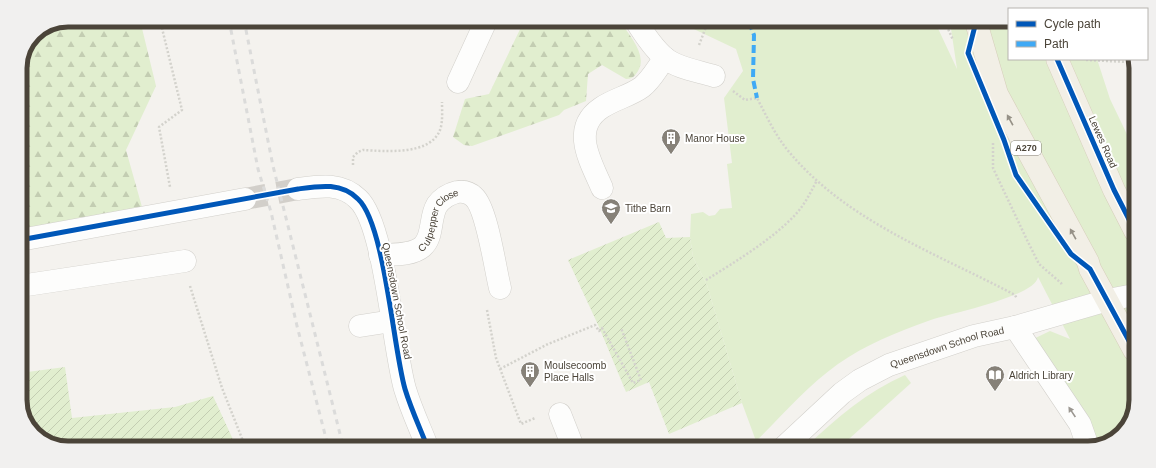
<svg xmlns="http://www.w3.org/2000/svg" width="1156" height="468" viewBox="0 0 1156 468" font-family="Arial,sans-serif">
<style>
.grass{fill:#e1eecf}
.forest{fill:url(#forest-firs)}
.garden{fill:url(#garden-furrows)}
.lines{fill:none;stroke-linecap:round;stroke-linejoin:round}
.minor-tunnel{stroke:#d2cfca;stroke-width:22;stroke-dasharray:22 11;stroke-linecap:butt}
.minor-casing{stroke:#d2d0cb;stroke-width:23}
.major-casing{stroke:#d6cebb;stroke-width:23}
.path{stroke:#d3d2cc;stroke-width:2.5;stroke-dasharray:2 2;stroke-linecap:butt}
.minor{stroke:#fdfdfc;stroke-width:22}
.major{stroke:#f2efe6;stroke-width:22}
.rail{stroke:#dbdbda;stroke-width:3;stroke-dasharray:5 5;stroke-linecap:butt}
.quiet{stroke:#3fa9f5;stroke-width:4;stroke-dasharray:8 4;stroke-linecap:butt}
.cycleway-casing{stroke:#fff;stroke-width:8}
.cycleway{stroke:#0057b8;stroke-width:5}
.oneway{fill:#969187}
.oneway2{fill:#9b9791}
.labels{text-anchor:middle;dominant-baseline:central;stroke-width:4;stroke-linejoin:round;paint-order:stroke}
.shield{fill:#fff;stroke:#817c74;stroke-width:1}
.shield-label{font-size:9px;font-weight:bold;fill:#4b4439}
.poi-label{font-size:10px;fill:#4b4439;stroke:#fff;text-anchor:start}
.street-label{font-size:10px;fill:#4b4439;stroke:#fff}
.rim{fill:none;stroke:#4b4439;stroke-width:5}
</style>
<defs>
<pattern id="forest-firs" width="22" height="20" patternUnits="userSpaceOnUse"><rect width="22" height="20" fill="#e1eecf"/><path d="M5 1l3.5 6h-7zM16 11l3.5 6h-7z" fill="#c3cdb2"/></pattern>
<pattern id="garden-furrows" width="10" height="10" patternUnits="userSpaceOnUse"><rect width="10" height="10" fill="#e1eecf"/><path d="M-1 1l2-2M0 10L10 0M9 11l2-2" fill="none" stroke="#c3cdb2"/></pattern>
</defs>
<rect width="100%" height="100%" fill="#f4f2ee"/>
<g class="grass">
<path d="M679 22H935L957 69 950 22H1009V59H1097L1110 99 1135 151 1133 415C1116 439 1116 443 1086 441L1025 343 1050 331 1070 339 1038 277C1035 297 947 314 928 321 897 332 865 345 838 364 807 386 783 415 756 441L742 403 707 285 693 257 690 237 691 214 703 212 709 216 715 215 720 209 732 208 727 164 732 163 724 98 743 71 736 49Z"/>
<path d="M905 375 911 383 840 447H806C836 418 867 392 905 375Z"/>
</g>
<g class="forest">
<path d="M68 20H140L156 86 126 150 142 207 20 230V65L34 34Z"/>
<path d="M524 21H620C629 35 648 55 638 71 635 76 632 79 626 79L602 65 588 74 586 101 564 110 559 115 472 146 464 145 453 137 465 99 489 94Z"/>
</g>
<g class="garden">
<path d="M659 222 666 238 690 237 693 257 707 285 742 403 669 434 649 382 626 392 599 327 568 260Z"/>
<path d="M65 367 72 418 175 407 213 396 236 446 53 445 30 429 20 403V373Z"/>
</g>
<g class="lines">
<path class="minor-tunnel" d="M245 199 298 189"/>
<defs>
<g id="minor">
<path d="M636 21C644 34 653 48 665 58 677 68 698 71 714 76"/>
<path d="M458 82 486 21"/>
<path d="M602 188C591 162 570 129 601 108 614 99 630 96 642 87 652 79 657 68 665 58"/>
<path d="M298 189C319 186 341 182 358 199 385 224 393 348 405 389 411 409 420 428 427 446"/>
<path d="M20 240 245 199"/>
<path id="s1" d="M380 255C392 254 411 256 422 247 434 237 429 218 437 205 442 198 449 194 457 192 463 191 469 192 474 197 487 209 495 268 500 288"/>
<path d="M20 286 185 261"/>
<path d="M360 326 392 321"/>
<path d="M1015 327 1080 424 1086 441V448"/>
<path d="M560 414 573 447"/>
<path id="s2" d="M784 447 842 393 860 380 889 365 974 336 1015 327 1108 300 1134 295"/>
</g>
<g id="major">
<path d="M976 22 997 94 1088 262 1090 269 1134 350"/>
<path d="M1057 59 1114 190 1135 231"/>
</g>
</defs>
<use href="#minor" class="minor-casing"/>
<use href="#major" class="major-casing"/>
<g class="path">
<path d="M160 20 182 110 159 127 170 187"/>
<path d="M945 22 953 40"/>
<path d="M699 45 708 22"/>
<path d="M1086 60 1128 62"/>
<path d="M733 91 745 100 757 98C767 117 776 137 790 153 848 222 938 254 1015 295L1017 299"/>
<path d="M993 143V168L1027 240 1039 264 1061 283 1062 286"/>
<path d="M353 165V157L358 152 363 150C384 151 430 156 440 130 443 122 442 110 442 102"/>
<path d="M706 280C735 262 773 239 796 214 805 204 811 192 817 180"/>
<path d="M190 286 222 388 245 446"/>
<path d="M487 310 496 358 521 424 535 418"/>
<path d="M500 369 548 344 595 325 599 331 602 328 633 383 641 380 621 328"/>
</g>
<use href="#minor" class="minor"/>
<use href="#major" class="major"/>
<g class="rail">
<path d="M229 20 258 169 271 212 297 326 328 446"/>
<path d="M244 20 273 166 343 446"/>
</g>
<g class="quiet">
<path d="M398 21 409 26"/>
<path d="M749 22 754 35 753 79 757 98"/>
</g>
<defs>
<g id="cycleway">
<path d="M976 22 968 53 1004 140 1016 175 1071 254 1090 269 1134 350"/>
<path d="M1057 59 1114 190 1135 231"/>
<path d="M20 240 298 189C319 186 341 182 358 199 385 224 393 348 405 389 411 409 420 428 427 446"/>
</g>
</defs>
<use href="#cycleway" class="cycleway-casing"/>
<use href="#cycleway" class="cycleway"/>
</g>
<defs><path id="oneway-solid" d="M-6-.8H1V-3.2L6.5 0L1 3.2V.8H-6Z"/></defs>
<g class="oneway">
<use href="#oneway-solid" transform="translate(1010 120) rotate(-119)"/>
<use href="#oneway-solid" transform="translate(1073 234) rotate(-119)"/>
</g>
<use class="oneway2" href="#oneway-solid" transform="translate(1072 412) rotate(-124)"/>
<defs>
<symbol id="building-pin" viewBox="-11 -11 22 30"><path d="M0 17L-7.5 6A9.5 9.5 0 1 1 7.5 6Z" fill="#868178" stroke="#fff"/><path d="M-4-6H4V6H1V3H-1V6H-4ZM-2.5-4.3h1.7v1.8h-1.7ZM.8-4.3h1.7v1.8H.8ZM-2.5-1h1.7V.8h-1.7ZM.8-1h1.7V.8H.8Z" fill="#fff"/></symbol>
<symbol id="school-pin" viewBox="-11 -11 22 30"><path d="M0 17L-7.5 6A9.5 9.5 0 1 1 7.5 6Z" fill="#868178" stroke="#fff"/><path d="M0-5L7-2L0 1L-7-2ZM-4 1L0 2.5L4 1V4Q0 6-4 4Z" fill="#fff"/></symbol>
<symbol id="library-pin" viewBox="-11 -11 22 30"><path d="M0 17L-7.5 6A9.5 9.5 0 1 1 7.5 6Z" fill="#868178" stroke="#fff"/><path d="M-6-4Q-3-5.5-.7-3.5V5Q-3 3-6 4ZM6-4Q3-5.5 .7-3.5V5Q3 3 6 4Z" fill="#fff"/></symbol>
</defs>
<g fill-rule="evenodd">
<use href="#building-pin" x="660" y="127" width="22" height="30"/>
<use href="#school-pin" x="600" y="197" width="22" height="30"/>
<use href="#building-pin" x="519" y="360" width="22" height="30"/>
<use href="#library-pin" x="984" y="364" width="22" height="30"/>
</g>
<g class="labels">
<rect class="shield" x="1011" y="141" width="30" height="14" rx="3"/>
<g class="shield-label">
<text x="1026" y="148">A270</text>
</g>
<g class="poi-label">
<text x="685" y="138">Manor House</text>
<text x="625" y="208">Tithe Barn</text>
<text x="544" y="365">Moulsecoomb<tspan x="544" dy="12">Place Halls</tspan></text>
<text x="1009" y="375">Aldrich Library</text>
</g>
<g class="street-label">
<text transform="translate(1103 142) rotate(66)">Lewes Road</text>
<text stroke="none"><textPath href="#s1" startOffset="77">Culpepper Close</textPath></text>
<text transform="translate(397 301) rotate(79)">Queensdown School Road</text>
<text stroke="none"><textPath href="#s2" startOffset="195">Queensdown School Road</textPath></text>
</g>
</g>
<path d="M0 0H1156V468H0ZM68 27H1088A41 41 0 0 1 1129 68V400A41 41 0 0 1 1088 441H68A41 41 0 0 1 27 400V68A41 41 0 0 1 68 27Z" fill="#f1f0ef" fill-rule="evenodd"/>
<path class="rim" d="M68 27H1088A41 41 0 0 1 1129 68V400A41 41 0 0 1 1088 441H68A41 41 0 0 1 27 400V68A41 41 0 0 1 68 27Z"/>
<rect x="1008" y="8" width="140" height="52" fill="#ffffff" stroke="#b7b4b0"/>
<rect x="1016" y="21" width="20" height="6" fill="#0057b8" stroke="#b7b4b0"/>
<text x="1044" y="28" font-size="12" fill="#4b4439">Cycle path</text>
<rect x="1016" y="41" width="20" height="6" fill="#3fa9f5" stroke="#b7b4b0"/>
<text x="1044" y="48" font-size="12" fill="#4b4439">Path</text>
</svg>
